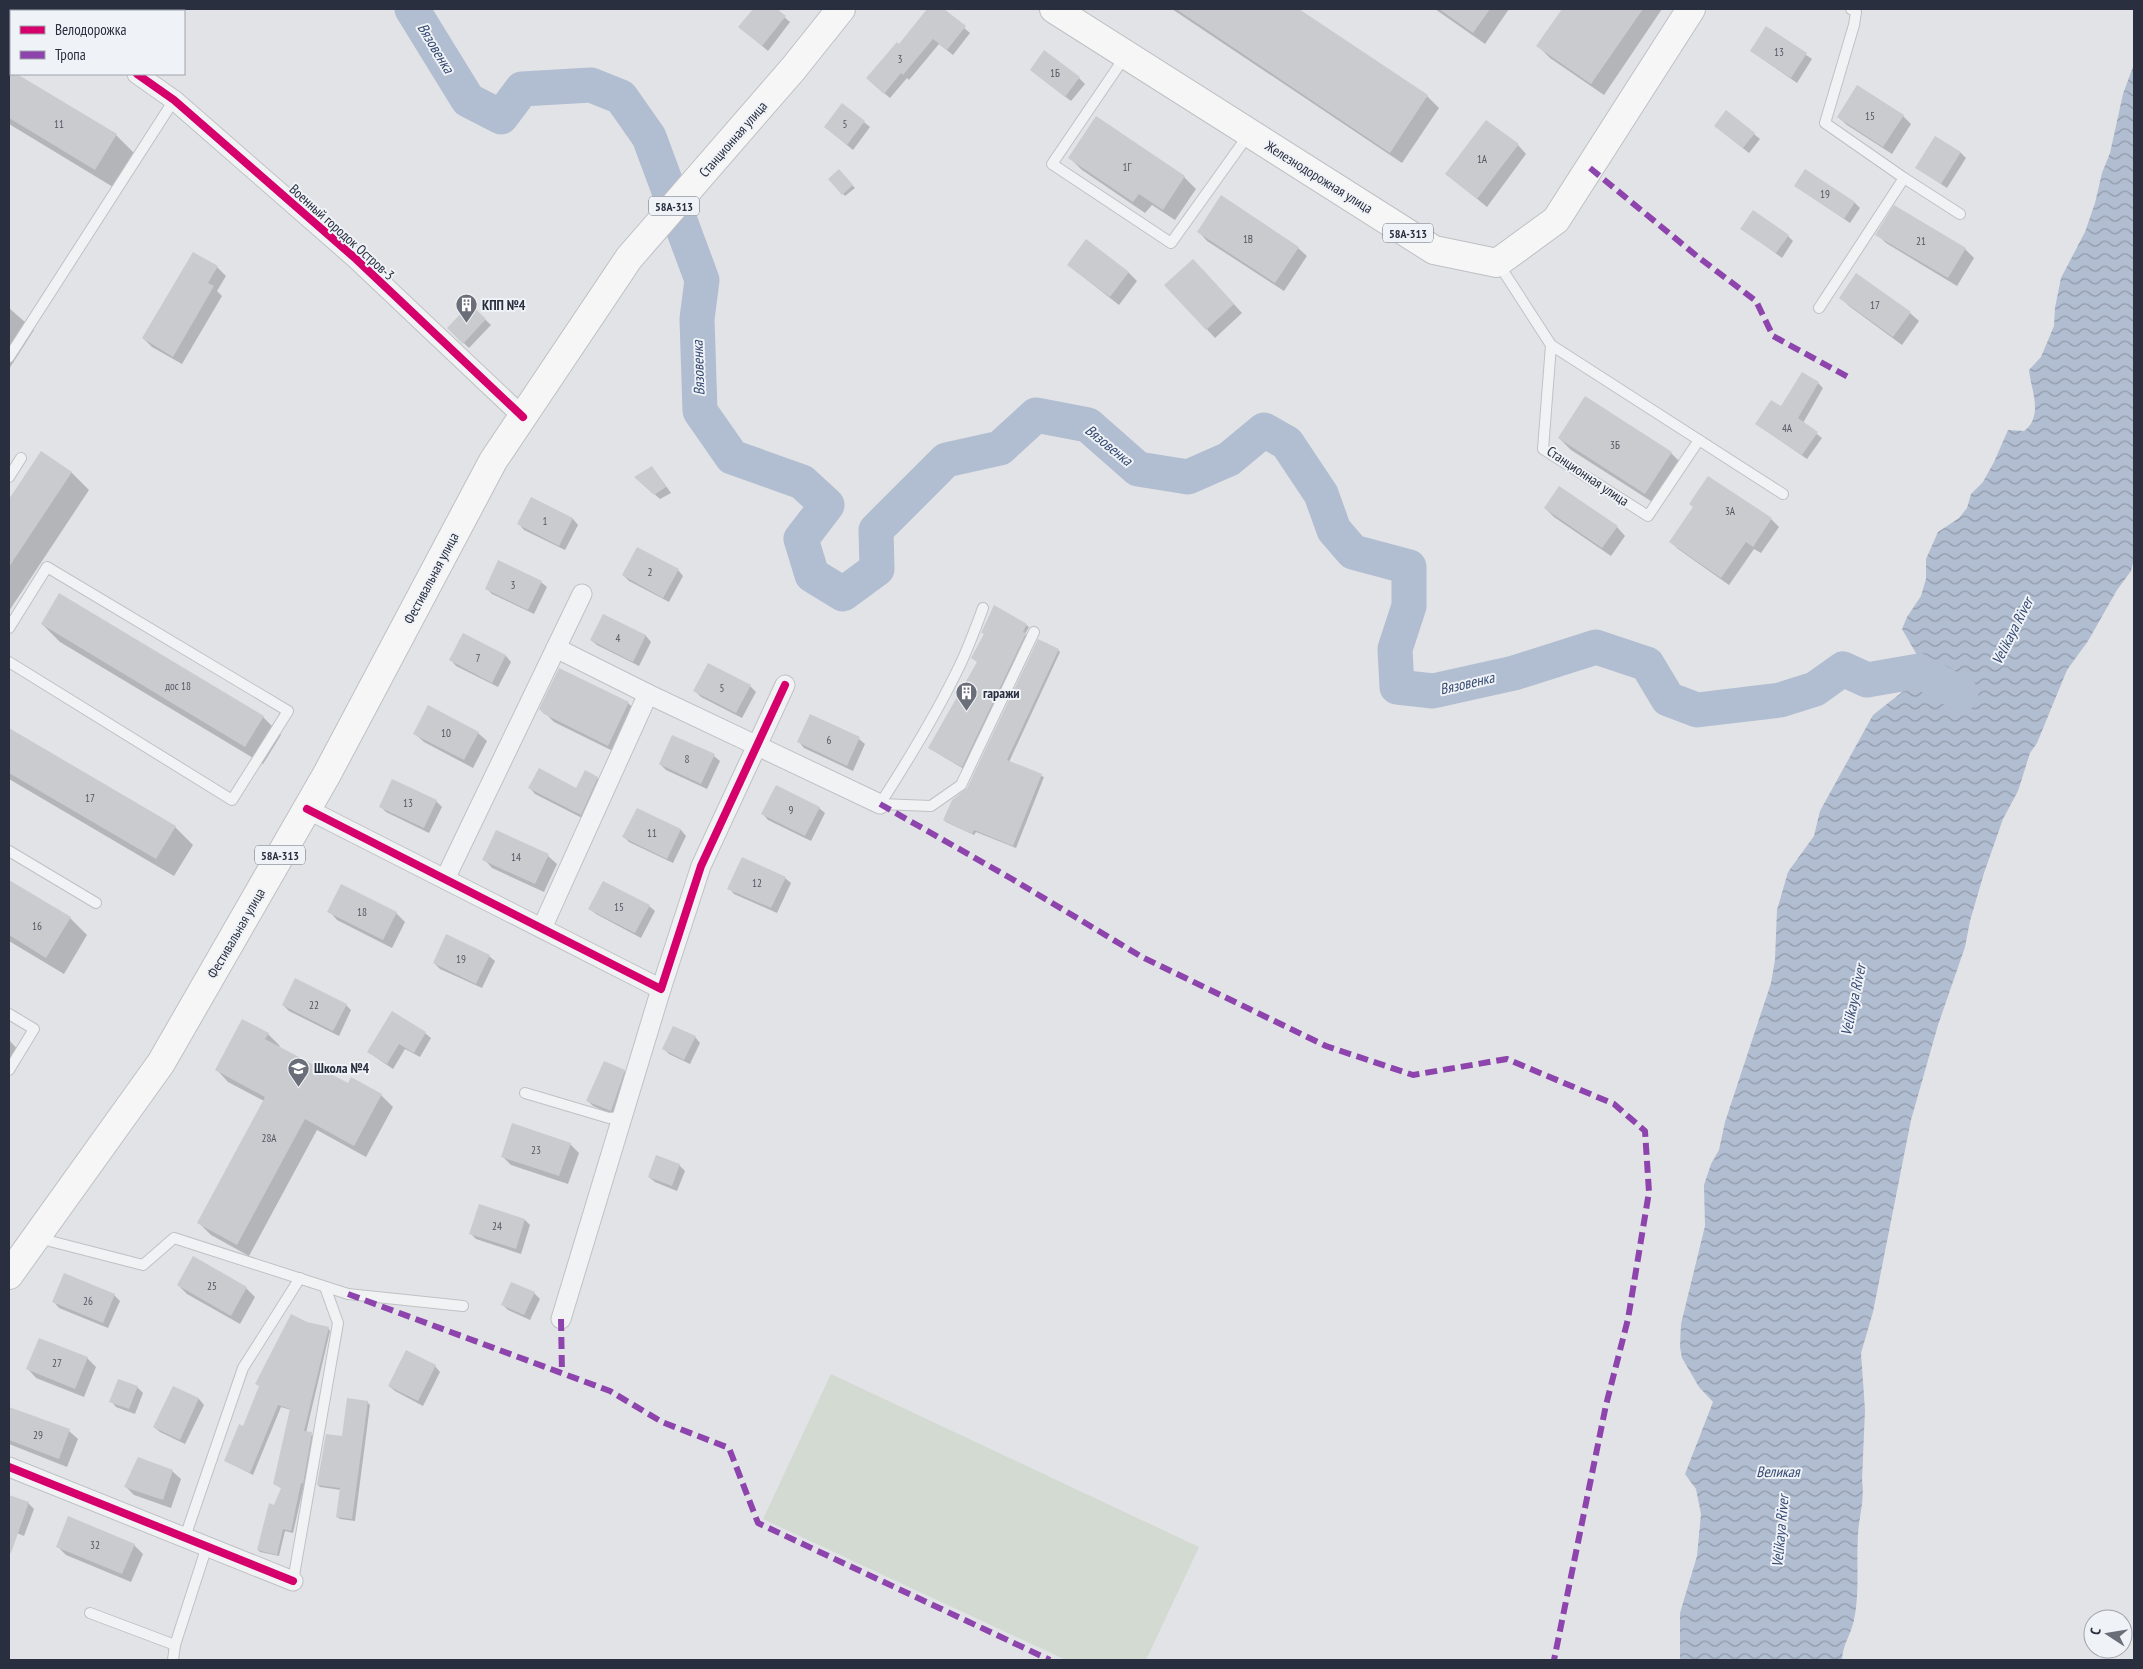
<svg xmlns="http://www.w3.org/2000/svg" width="2143" height="1669" viewBox="0 0 2143 1669" font-family="'PT Sans Narrow',sans-serif">
<style>
.garden{fill:#d2dad2}
.water{fill:url(#water-waves)}
.shadow{fill:#0003}
.lines{fill:none;stroke-linecap:round;stroke-linejoin:round}
.river{stroke:#b1bdd0;stroke-width:35}
.building{fill:#cacbce}
.lane-casing{stroke:#c0c1c4;stroke-width:12}
.street-casing{stroke:#c0c1c4;stroke-width:21}
.primary-casing{stroke:#bec0c4;stroke-width:30}
.lane{stroke:#f1f2f4;stroke-width:10}
.street{stroke:#f1f2f4;stroke-width:19}
.primary{stroke:#f6f6f6;stroke-width:28}
.quiet{stroke:#8e44ad;stroke-width:6;stroke-dasharray:12 6;stroke-linecap:butt}
.cycleway-casing{stroke:#eff2f6;stroke-width:11}
.cycleway{stroke:#d6006c;stroke-width:8}
.labels{text-anchor:middle;dominant-baseline:central;stroke-width:4;stroke-linejoin:round;paint-order:stroke}
.number-label{font-size:11px;fill:#525764}
.shield{fill:#eff2f6;stroke:#646a76;stroke-width:1}
.shield-label{font-size:12px;font-weight:bold;fill:#292f3f}
.street-label{font-size:14px;fill:#292f3f;stroke:#eff2f6}
.poi-label{font-size:14px;font-weight:bold;fill:#292f3f;stroke:#eff2f6;text-anchor:start}
.water-label{font-size:15px;font-style:italic;fill:#354a72;stroke:#eff2f6}
</style>
<defs>
<pattern id="water-waves" width="16" height="10" patternUnits="userSpaceOnUse" patternTransform="scale(1.25)"><rect width="16" height="10" fill="#b1bdd0"/><path d="M0 5q4-4 8 0t8 0" fill="none" stroke="#909aaa"/></pattern>
</defs>
<rect width="100%" height="100%" fill="#e2e3e6"/>
<path class="garden" d="M831 1374 1199 1547 1146 1660H1066L763 1519Z"/>
<path class="water" d="M2134 64V558L2131 571 2117 590 2088 641 2067 670 2037 743 2030 753 2018 791 2003 819 1984 873 1970 921 1965 947 1938 1025 1911 1120 1873 1312 1861 1353 1865 1410 1862 1480C1865 1499 1859 1516 1858 1534 1856 1563 1860 1591 1854 1620 1851 1635 1843 1643 1842 1660H1680V1613L1697 1556 1701 1514 1696 1489 1685 1474 1713 1402 1699 1387 1682 1358 1680 1347 1681 1324 1705 1226 1704 1185 1711 1164 1719 1150 1725 1122 1771 983 1775 960 1777 910 1788 872 1814 836 1820 811 1873 715 1901 693 1919 671 1917 655 1902 629 1907 617 1921 596 1926 579V559L1938 532 1959 518 1967 508 1971 494 1983 482 1994 462 2008 430 2024 431C2044 416 2031 390 2029 370L2041 357 2054 326 2055 308 2061 278 2085 232 2095 203 2102 173 2110 153 2123 94Z"/>
<g class="shadow">
<path d="M755 9H775L790 22 768 51 740 27Z"/>
<path d="M929 9H942L970 33 953 55 939 44 909 80 907 78 890 98 873 84 899 45Z"/>
<path d="M1172 9H1297L1427 96 1439 108 1402 163Z"/>
<path d="M1435 9H1509L1485 44Z"/>
<path d="M1563 9H1662L1604 95 1550 58 1538 46Z"/>
<path d="M1767 28 1812 59 1797 83 1751 51Z"/>
<path d="M9 70 11 74H15L116 135 134 153 113 187 9 124Z"/>
<path d="M1037 75 1079 78 1085 84 1071 101Z"/>
<path d="M843 105 870 127 853 150 825 127Z"/>
<path d="M1903 116 1911 124 1892 154 1847 125 1838 117Z"/>
<path d="M1096 118 1184 177 1196 189 1175 220 1152 205 1145 213 1082 170 1070 158Z"/>
<path d="M1715 126 1754 134 1760 139 1749 153Z"/>
<path d="M1518 145 1526 154 1487 207 1447 174Z"/>
<path d="M1960 152 1966 158 1947 188 1917 168Z"/>
<path d="M839 171 855 188 845 196 830 179Z"/>
<path d="M1796 186 1854 202 1860 208 1850 223Z"/>
<path d="M1895 207 1965 249 1974 258 1957 286 1886 243 1877 234Z"/>
<path d="M1741 228 1788 236 1793 241 1782 258Z"/>
<path d="M1199 232 1298 248 1307 256 1284 291 1207 241Z"/>
<path d="M1068 265 1128 272 1137 281 1119 305Z"/>
<path d="M217 267 226 276 217 291 222 296 182 364 152 347 143 338Z"/>
<path d="M1202 269 1242 313 1215 338 1166 285Z"/>
<path d="M1840 297 1910 313 1919 321 1902 345 1849 306Z"/>
<path d="M470 305 491 325 469 348 448 328Z"/>
<path d="M9 308 34 330 9 369Z"/>
<path d="M1818 383 1823 388 1803 423 1822 438 1807 459 1762 428 1781 408Z"/>
<path d="M1559 438 1671 453 1683 465 1657 505 1571 450Z"/>
<path d="M42 453 72 473 89 490 9 611V502Z"/>
<path d="M652 467 671 493 660 499 642 483Z"/>
<path d="M532 498 573 519 578 525 565 550 524 530 519 524Z"/>
<path d="M1545 508 1617 527 1625 536 1611 556 1554 517Z"/>
<path d="M1771 519 1779 527 1761 553 1754 549 1729 585 1678 549 1671 542Z"/>
<path d="M678 570 683 576 669 602 629 581 623 575Z"/>
<path d="M541 582 547 587 534 614 492 594 486 588Z"/>
<path d="M604 615 646 636 651 642 639 666 597 645 591 640Z"/>
<path d="M42 624 263 717 281 735 263 764 60 642Z"/>
<path d="M1026 625 1029 627 1025 634 1027 637 964 769 932 750Z"/>
<path d="M464 635 506 656 511 662 498 687 456 666 451 660Z"/>
<path d="M1058 650 1060 652 1009 762 1044 777 1016 848 976 832 974 835 946 822 944 820 968 789Z"/>
<path d="M560 669 628 703 637 712 617 753 554 722 541 709Z"/>
<path d="M750 686 756 692 742 718 701 697 695 691Z"/>
<path d="M811 716 859 739 865 744 853 771 804 748 799 742Z"/>
<path d="M9 729 175 827 193 845 174 876 9 779Z"/>
<path d="M478 733 487 741 473 768 424 742 415 734Z"/>
<path d="M714 756 720 761 707 789 666 770 660 764Z"/>
<path d="M597 778 603 783 586 820 535 794 530 788 577 789Z"/>
<path d="M436 801 442 807 429 833 386 812 380 806Z"/>
<path d="M819 808 825 813 811 841 768 820 763 814Z"/>
<path d="M637 809 681 830 686 836 673 863 629 842 624 837Z"/>
<path d="M497 831 548 856 557 864 544 892 492 868 484 859Z"/>
<path d="M785 878 791 883 777 913 734 894 729 888Z"/>
<path d="M9 882 70 918 87 935 64 974 9 941Z"/>
<path d="M649 906 655 911 641 938 596 914 590 909Z"/>
<path d="M329 911 396 913 405 922 392 948 337 920Z"/>
<path d="M489 956 495 961 482 988 440 969 434 963Z"/>
<path d="M283 1005H346L351 1010 339 1036 289 1011Z"/>
<path d="M425 1033 431 1038 420 1057 405 1049 393 1069 368 1052Z"/>
<path d="M268 1034 280 1046 279 1047 348 1085 381 1095 393 1107 366 1157 317 1130 249 1256 211 1235 199 1223 264 1101 228 1082 217 1070Z"/>
<path d="M695 1037 700 1043 690 1064 669 1054 664 1049Z"/>
<path d="M9 1040 21 1053 9 1074Z"/>
<path d="M624 1071 630 1077 616 1116 593 1106 587 1100Z"/>
<path d="M570 1144 579 1153 568 1184 511 1165 502 1156Z"/>
<path d="M679 1165 685 1171 677 1191 655 1182 649 1177Z"/>
<path d="M525 1220 530 1225 521 1254 476 1239 471 1234Z"/>
<path d="M194 1258 246 1288 255 1297 240 1324 187 1294 178 1285Z"/>
<path d="M534 1293 540 1299 530 1320 508 1310 502 1304Z"/>
<path d="M114 1295 120 1301 108 1328 59 1308 54 1302Z"/>
<path d="M307 1323 328 1328 330 1331 306 1433 314 1436 305 1485H304L293 1533 285 1531 279 1556 260 1552 258 1550 282 1489 275 1484 291 1410 281 1407 253 1475 226 1461 244 1427Z"/>
<path d="M87 1358 96 1367 84 1397 36 1378 28 1369Z"/>
<path d="M435 1366 440 1372 423 1406 395 1391 389 1386Z"/>
<path d="M137 1387 143 1393 135 1414 116 1407 111 1401Z"/>
<path d="M173 1387 199 1399 204 1405 185 1444 160 1432 154 1427Z"/>
<path d="M367 1402 370 1405 355 1521 340 1519 337 1517 341 1490 320 1487 318 1485 343 1438Z"/>
<path d="M12 1409 69 1431 78 1439 67 1467 9 1444V1419Z"/>
<path d="M172 1471 181 1479 171 1508 134 1495 125 1486Z"/>
<path d="M9 1496 28 1503 34 1509 24 1536 9 1530Z"/>
<path d="M134 1545 143 1554 131 1582 66 1555 57 1546Z"/>
</g>
<g class="lines">
<path class="river" d="M412 9 468 100 501 117 522 89 591 85 621 97 649 137 702 280 697 319 700 411 732 457 802 482 827 505 801 539 812 575 843 594 877 569 876 530 946 460 1000 448 1036 415 1088 425 1138 469 1188 477 1229 459 1264 430 1287 443 1321 494 1334 530 1353 552 1409 567V606L1395 649 1397 687 1433 691 1514 673 1596 647 1647 664 1668 699 1697 710 1780 700 1815 689 1843 669 1867 680 1919 671 1961 694"/>
</g>
<g class="building">
<path d="M753 9H777L786 16 762 46 738 27Z"/>
<path d="M927 9H944L966 26 947 50 933 39 903 75 901 73 884 94 866 78 897 42 899 44Z"/>
<path d="M1176 9H1299L1428 95 1390 153Z"/>
<path d="M1439 9H1490L1473 33Z"/>
<path d="M1562 9H1643L1591 84 1536 46Z"/>
<path d="M1766 26 1807 53 1791 78 1750 51Z"/>
<path d="M1044 50 1080 77 1065 97 1030 70Z"/>
<path d="M9 69 11 70V74H17L117 134 95 170 9 118Z"/>
<path d="M1857 85 1904 115 1883 147 1837 117Z"/>
<path d="M842 103 865 121 847 145 824 127Z"/>
<path d="M1726 110 1755 133 1743 148 1714 126Z"/>
<path d="M1096 116 1185 176 1163 210 1139 194 1133 202 1068 158Z"/>
<path d="M1486 120 1519 144 1477 199 1445 174Z"/>
<path d="M1935 136 1961 152 1941 184 1915 168Z"/>
<path d="M839 169 853 185 842 195 828 179Z"/>
<path d="M1805 169 1855 202 1844 219 1794 186Z"/>
<path d="M1221 195 1299 247 1275 283 1197 232Z"/>
<path d="M1894 205 1966 248 1948 278 1875 235Z"/>
<path d="M1753 210 1789 235 1776 253 1740 229Z"/>
<path d="M1086 239 1129 272 1110 297 1067 265Z"/>
<path d="M193 252 218 266 208 283 214 286 173 357 142 338Z"/>
<path d="M1193 259 1234 304 1206 330 1164 285Z"/>
<path d="M1856 273 1911 312 1893 337 1839 298Z"/>
<path d="M470 304 486 319 463 344 447 328Z"/>
<path d="M1802 372 1819 382 1798 418 1818 432 1802 455 1755 424 1771 400 1781 406Z"/>
<path d="M1585 396 1672 452 1645 494 1558 438Z"/>
<path d="M41 451 72 472 9 567V499Z"/>
<path d="M652 466 666 487 654 495 634 477Z"/>
<path d="M1708 476 1772 518 1753 547 1746 542 1721 578 1669 542 1693 507 1689 504Z"/>
<path d="M1559 486 1618 526 1602 548 1544 508Z"/>
<path d="M531 497 573 518 559 546 517 524Z"/>
<path d="M637 547 679 569 663 598 622 575Z"/>
<path d="M498 560 542 581 528 610 485 589Z"/>
<path d="M59 593 264 716 245 747 41 624Z"/>
<path d="M994 605 1027 624 1023 632 1026 633 962 767 928 748 977 662 971 658 984 634 981 633Z"/>
<path d="M603 614 646 635 633 662 590 640Z"/>
<path d="M463 633 506 655 492 683 449 660Z"/>
<path d="M1038 639 1059 649 1007 760 1042 774 1013 846 974 830 972 834 943 820 952 800 967 788Z"/>
<path d="M708 663 751 685 736 713 693 691Z"/>
<path d="M559 668 629 702 608 746 544 714 539 709Z"/>
<path d="M428 705 479 732 464 760 413 734Z"/>
<path d="M810 714 860 737 847 766 797 742Z"/>
<path d="M9 728 176 826 156 859 9 773Z"/>
<path d="M672 735 715 754 701 784 659 764Z"/>
<path d="M539 768 576 788 585 770 598 777 581 815 528 788Z"/>
<path d="M392 779 437 800 424 828 379 807Z"/>
<path d="M776 785 820 807 805 836 761 814Z"/>
<path d="M637 808 681 829 667 859 622 837Z"/>
<path d="M496 830 549 854 535 884 482 860Z"/>
<path d="M742 857 786 877 771 908 727 889Z"/>
<path d="M9 880 71 917 46 958 9 935Z"/>
<path d="M603 881 650 905 635 933 588 909Z"/>
<path d="M341 884 397 912 383 940 327 912Z"/>
<path d="M446 934 490 955 476 984 433 963Z"/>
<path d="M295 978 347 1004 333 1031 282 1005Z"/>
<path d="M392 1011 426 1032 414 1053 399 1044 387 1064 367 1052Z"/>
<path d="M242 1019 269 1033 265 1039 348 1083 351 1077 382 1094 354 1146 305 1119 237 1245 197 1223 265 1097 215 1070Z"/>
<path d="M673 1026 696 1036 684 1060 662 1049Z"/>
<path d="M604 1061 625 1070 611 1111 586 1101Z"/>
<path d="M512 1123 571 1143 559 1176 501 1157Z"/>
<path d="M656 1155 680 1164 672 1186 648 1177Z"/>
<path d="M479 1204 525 1219 516 1249 469 1234Z"/>
<path d="M193 1256 247 1287 231 1316 177 1285Z"/>
<path d="M64 1273 115 1294 103 1323 52 1302Z"/>
<path d="M511 1282 535 1292 524 1315 501 1305Z"/>
<path d="M291 1314 307 1322 329 1327 304 1431 312 1432 303 1484 301 1483 291 1531 283 1529 277 1555 257 1550 269 1503 274 1505 281 1488 273 1484 290 1409 278 1405 250 1473 224 1461 239 1424 243 1426 259 1386 255 1384Z"/>
<path d="M39 1338 88 1357 75 1389 26 1369Z"/>
<path d="M406 1350 436 1365 418 1401 388 1386Z"/>
<path d="M118 1379 138 1386 129 1409 109 1402Z"/>
<path d="M173 1386 199 1398 180 1440 153 1427Z"/>
<path d="M347 1398 368 1401 352 1519 336 1517 340 1488 317 1485 326 1434 342 1436Z"/>
<path d="M9 1407 70 1429 59 1459 9 1440Z"/>
<path d="M138 1457 173 1470 163 1500 124 1487Z"/>
<path d="M9 1495 29 1502 11 1553 9 1552Z"/>
<path d="M68 1516 135 1544 122 1574 56 1547Z"/>
</g>
<g class="lines">
<defs>
<g id="lane">
<path d="M1126 55 1052 164 1171 243 1249 134"/>
<path d="M1904 178 1960 214"/>
<path d="M1498 263 1551 345 1543 449 1648 516 1699 440"/>
<path d="M1819 308 1904 178 1825 123 1854 25 1856 12 1851 9"/>
<path d="M1551 345 1783 494"/>
<path d="M9 357 174 100"/>
<path d="M9 477 21 458"/>
<path d="M9 628 47 567 288 711 232 800 9 662"/>
<path d="M880 804 931 806 961 785 1034 632"/>
<path d="M880 804C909 759 937 713 960 665 969 646 976 627 983 608"/>
<path d="M9 851 96 903"/>
<path d="M9 1014 34 1029 9 1070"/>
<path d="M525 1093 609 1118 622 1117"/>
<path d="M38 1238 143 1265 174 1238 348 1294 463 1306"/>
<path d="M185 1537 243 1368 300 1278"/>
<path d="M293 1581 338 1323 325 1287"/>
<path d="M90 1613 175 1645 207 1546"/>
<path d="M173 1660 175 1645"/>
</g>
<g id="street">
<path d="M33 9 38 11"/>
<path d="M137 74 174 100 356 259 523 417"/>
<path d="M648 694 880 804"/>
<path d="M307 809 661 989 701 866 785 685"/>
<path d="M445 879 582 594"/>
<path d="M542 928 648 694 556 648"/>
<path d="M561 1319 661 989"/>
<path d="M9 1467 293 1581"/>
</g>
<g id="primary">
<path d="M1054 9 1434 250 1497 263 1556 220 1691 9"/>
<path d="M9 1275 161 1063 327 774 493 461 629 258 793 69 841 9"/>
</g>
</defs>
<use href="#lane" class="lane-casing"/>
<use href="#street" class="street-casing"/>
<use href="#primary" class="primary-casing"/>
<use href="#lane" class="lane"/>
<use href="#street" class="street"/>
<use href="#primary" class="primary"/>
<g class="quiet">
<path d="M1590 168 1698 257 1756 301 1773 336 1848 377"/>
<path d="M880 804 1012 879 1142 957 1326 1046 1413 1075 1507 1059 1614 1104 1645 1131 1649 1192 1628 1319 1606 1405 1554 1660"/>
<path d="M348 1294 610 1391 662 1422 729 1448 758 1523 1050 1660"/>
<path d="M561 1319 562 1373"/>
</g>
<defs>
<g id="cycleway">
<path d="M137 74 174 100 356 259 523 417"/>
<path d="M307 809 661 989 701 866 785 685"/>
<path d="M9 1467 293 1581"/>
</g>
</defs>
<use href="#cycleway" class="cycleway-casing"/>
<use href="#cycleway" class="cycleway"/>
</g>
<defs>
<symbol id="building-pin" viewBox="-11 -11 22 30"><path d="M0 17L-7.5 6A9.5 9.5 0 1 1 7.5 6Z" fill="#6a6e79" stroke="#eff2f6"/><path d="M-4-6H4V6H1V3H-1V6H-4ZM-2.5-4.3h1.7v1.8h-1.7ZM.8-4.3h1.7v1.8H.8ZM-2.5-1h1.7V.8h-1.7ZM.8-1h1.7V.8H.8Z" fill="#fff"/></symbol>
<symbol id="school-pin" viewBox="-11 -11 22 30"><path d="M0 17L-7.5 6A9.5 9.5 0 1 1 7.5 6Z" fill="#6a6e79" stroke="#eff2f6"/><path d="M0-5L7-2L0 1L-7-2ZM-4 1L0 2.5L4 1V4Q0 6-4 4Z" fill="#fff"/></symbol>
</defs>
<g fill-rule="evenodd">
<use href="#building-pin" x="454" y="292" width="25" height="34"/>
<use href="#building-pin" x="954" y="680" width="25" height="34"/>
<use href="#school-pin" x="286" y="1056" width="25" height="34"/>
</g>
<g class="labels">
<g class="number-label">
<text x="1779" y="52">13</text>
<text x="900" y="59">3</text>
<text x="1055" y="73">1Б</text>
<text x="1870" y="116">15</text>
<text x="59" y="124">11</text>
<text x="845" y="124">5</text>
<text x="1482" y="159">1А</text>
<text x="1127" y="167">1Г</text>
<text x="1825" y="194">19</text>
<text x="1248" y="239">1В</text>
<text x="1921" y="241">21</text>
<text x="1875" y="305">17</text>
<text x="1787" y="428">4А</text>
<text x="1615" y="445">3Б</text>
<text x="1730" y="511">3А</text>
<text x="545" y="521">1</text>
<text x="650" y="572">2</text>
<text x="513" y="585">3</text>
<text x="618" y="638">4</text>
<text x="478" y="658">7</text>
<text x="178" y="686">дос 18</text>
<text x="722" y="688">5</text>
<text x="446" y="733">10</text>
<text x="829" y="740">6</text>
<text x="687" y="759">8</text>
<text x="90" y="798">17</text>
<text x="408" y="803">13</text>
<text x="791" y="810">9</text>
<text x="652" y="833">11</text>
<text x="516" y="857">14</text>
<text x="757" y="883">12</text>
<text x="619" y="907">15</text>
<text x="362" y="912">18</text>
<text x="37" y="926">16</text>
<text x="461" y="959">19</text>
<text x="314" y="1005">22</text>
<text x="269" y="1138">28А</text>
<text x="536" y="1150">23</text>
<text x="497" y="1226">24</text>
<text x="212" y="1286">25</text>
<text x="88" y="1301">26</text>
<text x="57" y="1363">27</text>
<text x="38" y="1435">29</text>
<text x="95" y="1545">32</text>
</g>
<g class="shield">
<rect x="649" y="196.5" width="50" height="19" rx="4"/>
<rect x="1383" y="223.5" width="50" height="19" rx="4"/>
<rect x="255" y="845.5" width="50" height="19" rx="4"/>
</g>
<g class="shield-label">
<text x="674" y="206">58А-313</text>
<text x="1408" y="233">58А-313</text>
<text x="280" y="855">58А-313</text>
</g>
<g class="street-label">
<text transform="translate(733 139) rotate(-49)">Станционная улица</text>
<text transform="translate(1319 177) rotate(32)">Железнодорожная улица</text>
<text transform="translate(342 232) rotate(42)">Военный городок Остров-3</text>
<text transform="translate(1588 476) rotate(34)">Станционная улица</text>
<text transform="translate(431 578) rotate(-62)">Фестивальная улица</text>
<text transform="translate(236 933) rotate(-60)">Фестивальная улица</text>
</g>
<g class="poi-label">
<text x="482" y="305">КПП №4</text>
<text x="983" y="693">гаражи</text>
<text x="314" y="1068">Школа №4</text>
</g>
<g class="water-label">
<text transform="translate(436 48) rotate(59)">Вязовенка</text>
<text transform="translate(698 368) rotate(-92)">Вязовенка</text>
<text transform="translate(1109 445) rotate(39)">Вязовенка</text>
<text transform="translate(2012 631) rotate(-63)">Velikaya River</text>
<text transform="translate(1467 683) rotate(-13)">Вязовенка</text>
<text transform="translate(1853 1000) rotate(-78)">Velikaya River</text>
<text x="1778" y="1471">Великая</text>
<text transform="translate(1780 1531) rotate(-85)">Velikaya River</text>
</g>
</g>
<rect width="2143" height="1669" fill="none" stroke="#292f3f" stroke-width="20"/>
<rect x="10" y="10" width="175" height="65" fill="#eff2f6" stroke="#a0a4ad"/>
<rect x="20" y="26" width="25" height="8" fill="#d6006c" stroke="#a0a4ad"/>
<text x="55" y="35" font-size="15" fill="#292f3f">Велодорожка</text>
<rect x="20" y="51" width="25" height="8" fill="#8e44ad" stroke="#a0a4ad"/>
<text x="55" y="60" font-size="15" fill="#292f3f">Тропа</text>
<g transform="translate(2108 1634) rotate(282)"><circle r="24" fill="#eff2f6" stroke="#a0a4ad"/>
<path d="M0-4L9 19L0 12L-9 19Z" fill="#6a6e79"/>
<text y="-8" font-size="14" font-weight="bold" text-anchor="middle" fill="#292f3f">С</text>
</g>
</svg>
